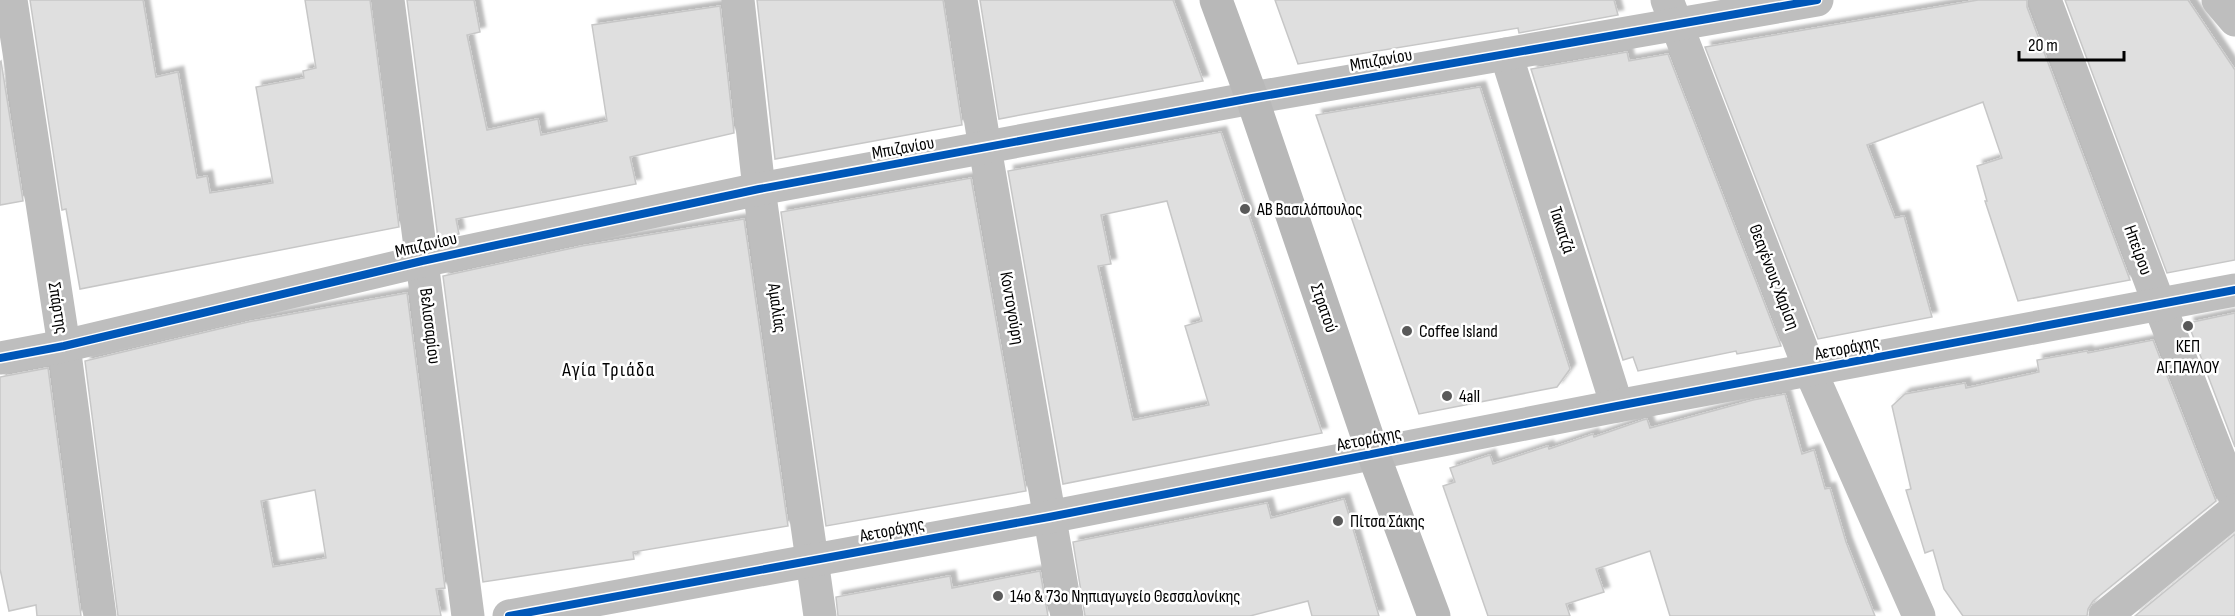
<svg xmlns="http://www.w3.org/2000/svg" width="2235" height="616" viewBox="0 0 2235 616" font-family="'Sofia Sans Condensed',sans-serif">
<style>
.building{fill:#dfdfdf;stroke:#c7c7c7;stroke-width:1.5;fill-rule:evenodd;filter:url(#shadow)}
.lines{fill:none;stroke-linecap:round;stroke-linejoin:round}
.street{stroke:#bebebe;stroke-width:33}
.secondary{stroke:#b8b8b8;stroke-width:33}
.cycleway-casing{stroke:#fff;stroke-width:11}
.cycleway{stroke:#0057b8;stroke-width:8}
.poi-dot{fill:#595959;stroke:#fff;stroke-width:2}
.labels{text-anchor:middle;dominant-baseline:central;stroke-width:5;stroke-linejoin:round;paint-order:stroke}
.street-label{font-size:18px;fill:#000;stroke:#fff}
.poi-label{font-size:18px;fill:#000;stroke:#fff;text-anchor:start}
.neighbourhood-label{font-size:20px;letter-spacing:1.5px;fill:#000;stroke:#fff}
</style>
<defs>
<filter id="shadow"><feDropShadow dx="5.5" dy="-5.5" stdDeviation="1.5" flood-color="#0004"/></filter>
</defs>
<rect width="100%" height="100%" fill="#fff"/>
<g class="building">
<path d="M30 0H143L156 77 178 72 197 178 207 176 210 193 273 183 256 87 304 78 303 71 316 68 305 0H370L399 227 80 289 66 209 62 210Z"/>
<path d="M407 0H474L480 32 467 35 487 130 538 119 541 135 607 121 592 25 720 6 734 133 630 157 636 184 456 219 459 234 438 238Z"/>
<path d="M757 0H943L962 125 775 159Z"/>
<path d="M980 0H1173L1203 81 999 119Z"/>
<path d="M1275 0H1614L1618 15 1519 33 1518 28 1298 64Z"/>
<path d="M1978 0H2027V7L2130 280 2018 301 1985 201H1987L1977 166 2002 158 1983 102 1867 145 1895 218 1904 216 1932 317 1818 339 1705 47Z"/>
<path d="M2065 0H2188L2235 70V260L2167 273Z"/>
<path d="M1627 52 1629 61 1668 54 1781 346 1737 354 1736 351 1638 371 1633 357 1623 360 1531 69Z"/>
<path d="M1 61 23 201 0 205V62Z"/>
<path d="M1480 87 1570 369 1557 387 1419 414 1316 115Z"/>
<path d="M1221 132 1322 433 1063 484 1008 171ZM1167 201 1202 321 1185 326 1209 405 1133 420 1098 266 1111 264 1101 215Z"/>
<path d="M971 178 1026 491 826 526 781 212Z"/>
<path d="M744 219 788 526 633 552 634 559 483 582 443 276 582 246Z"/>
<path d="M407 293 445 588 436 589 441 616H118L85 361 248 322ZM315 490 326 558 273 567 261 501Z"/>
<path d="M2235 313V447L2188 323Z"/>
<path d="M2153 340 2216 501 2093 601 2088 609 2087 616H1963L1944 589 1933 550 1925 553 1906 490 1911 489 1892 406 1905 394 1965 383 1966 388 2039 372 2037 360 2087 351 2088 353Z"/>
<path d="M48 368 81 616H37L36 605 9 611 0 569V377Z"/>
<path d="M1785 394 1802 454 1814 450 1825 489 1830 488 1846 542 1875 616H1670L1650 551 1596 569 1604 592 1566 604 1570 616H1488L1443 486 1455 482 1450 468 1490 455 1493 464 1548 446 1549 449 1593 434 1594 437 1643 420 1647 419 1650 428 1753 400Z"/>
<path d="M1344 499 1379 616H1312L1308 601 1250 616H1085L1073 542 1267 503 1271 518Z"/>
<path d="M2235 534V616H2135Z"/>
<path d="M1040 571 1048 616H838L836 597 950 576 952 588Z"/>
</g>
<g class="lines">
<g class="street">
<path d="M11 0 64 346 100 616"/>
<path d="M388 0 468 616"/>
<path d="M738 0 759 189 820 616"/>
<path d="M961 0 985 148 1067 616"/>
<path d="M1667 0 1810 370 1919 616"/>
<path d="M2045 0 2159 304 2235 498"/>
<path d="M2218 0 2235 20"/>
<path d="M1506 54 1617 406"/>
<path d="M0 358 64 346 422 261 759 189 1252 98 1817 0"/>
<path d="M509 616 1049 517 1617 406 2235 290"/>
<path d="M2105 616 2235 510"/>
</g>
<path class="secondary" d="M1216 0 1252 98 1373 453 1434 616"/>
<defs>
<g id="cycleway">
<path d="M0 358 64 346 422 261 759 189 1252 98 1817 0"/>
<path d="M509 616 1049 517 1617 406 2235 290"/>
</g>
</defs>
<use href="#cycleway" class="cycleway-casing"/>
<use href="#cycleway" class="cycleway"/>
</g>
<g class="poi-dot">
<circle cx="1245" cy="209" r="6"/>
<circle cx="2188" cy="326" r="6"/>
<circle cx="1407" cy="331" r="6"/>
<circle cx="1447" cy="396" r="6"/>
<circle cx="1338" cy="521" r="6"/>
<circle cx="998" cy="596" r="6"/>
</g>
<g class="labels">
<g class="street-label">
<text transform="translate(1381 60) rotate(-10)">Μπιζανίου</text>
<text transform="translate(903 148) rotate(-10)">Μπιζανίου</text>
<text transform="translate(1562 230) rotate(72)">Τακατζά</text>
<text transform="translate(426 245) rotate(-13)">Μπιζανίου</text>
<text transform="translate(2138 250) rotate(70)">Ηπείρου</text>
<text transform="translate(1774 277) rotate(69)">Θεαγένους Χαρίση</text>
<text transform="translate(58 308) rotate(81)">Σπάρτης</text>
<text transform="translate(777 308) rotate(82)">Αμαλίας</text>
<text transform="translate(1012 308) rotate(80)">Κοντογούρη</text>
<text transform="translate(1324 308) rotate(71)">Στρατού</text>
<text transform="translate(430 326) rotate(83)">Βελισσαρίου</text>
<text transform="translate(1847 348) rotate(-11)">Αετοράχης</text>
<text transform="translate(1369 439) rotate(-11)">Αετοράχης</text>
<text transform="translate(892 530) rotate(-11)">Αετοράχης</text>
</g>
<g class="poi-label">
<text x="1257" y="209">ΑΒ Βασιλόπουλος</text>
<text x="1419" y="331">Coffee Island</text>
<text x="2188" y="346" text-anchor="middle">ΚΕΠ<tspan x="2188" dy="21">ΑΓ.ΠΑΥΛΟΥ</tspan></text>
<text x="1459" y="396">4all</text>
<text x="1350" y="521">Πίτσα Σάκης</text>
<text x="1010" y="596">14ο &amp; 73ο Νηπιαγωγείο Θεσσαλονίκης</text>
</g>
<g class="neighbourhood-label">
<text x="609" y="370">Αγία Τριάδα</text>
</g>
</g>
<path d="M2019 51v9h105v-9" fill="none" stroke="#000000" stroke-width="3"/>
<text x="2028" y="51" font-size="18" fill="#000000" stroke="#ffffff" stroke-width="4.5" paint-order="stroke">20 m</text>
</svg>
